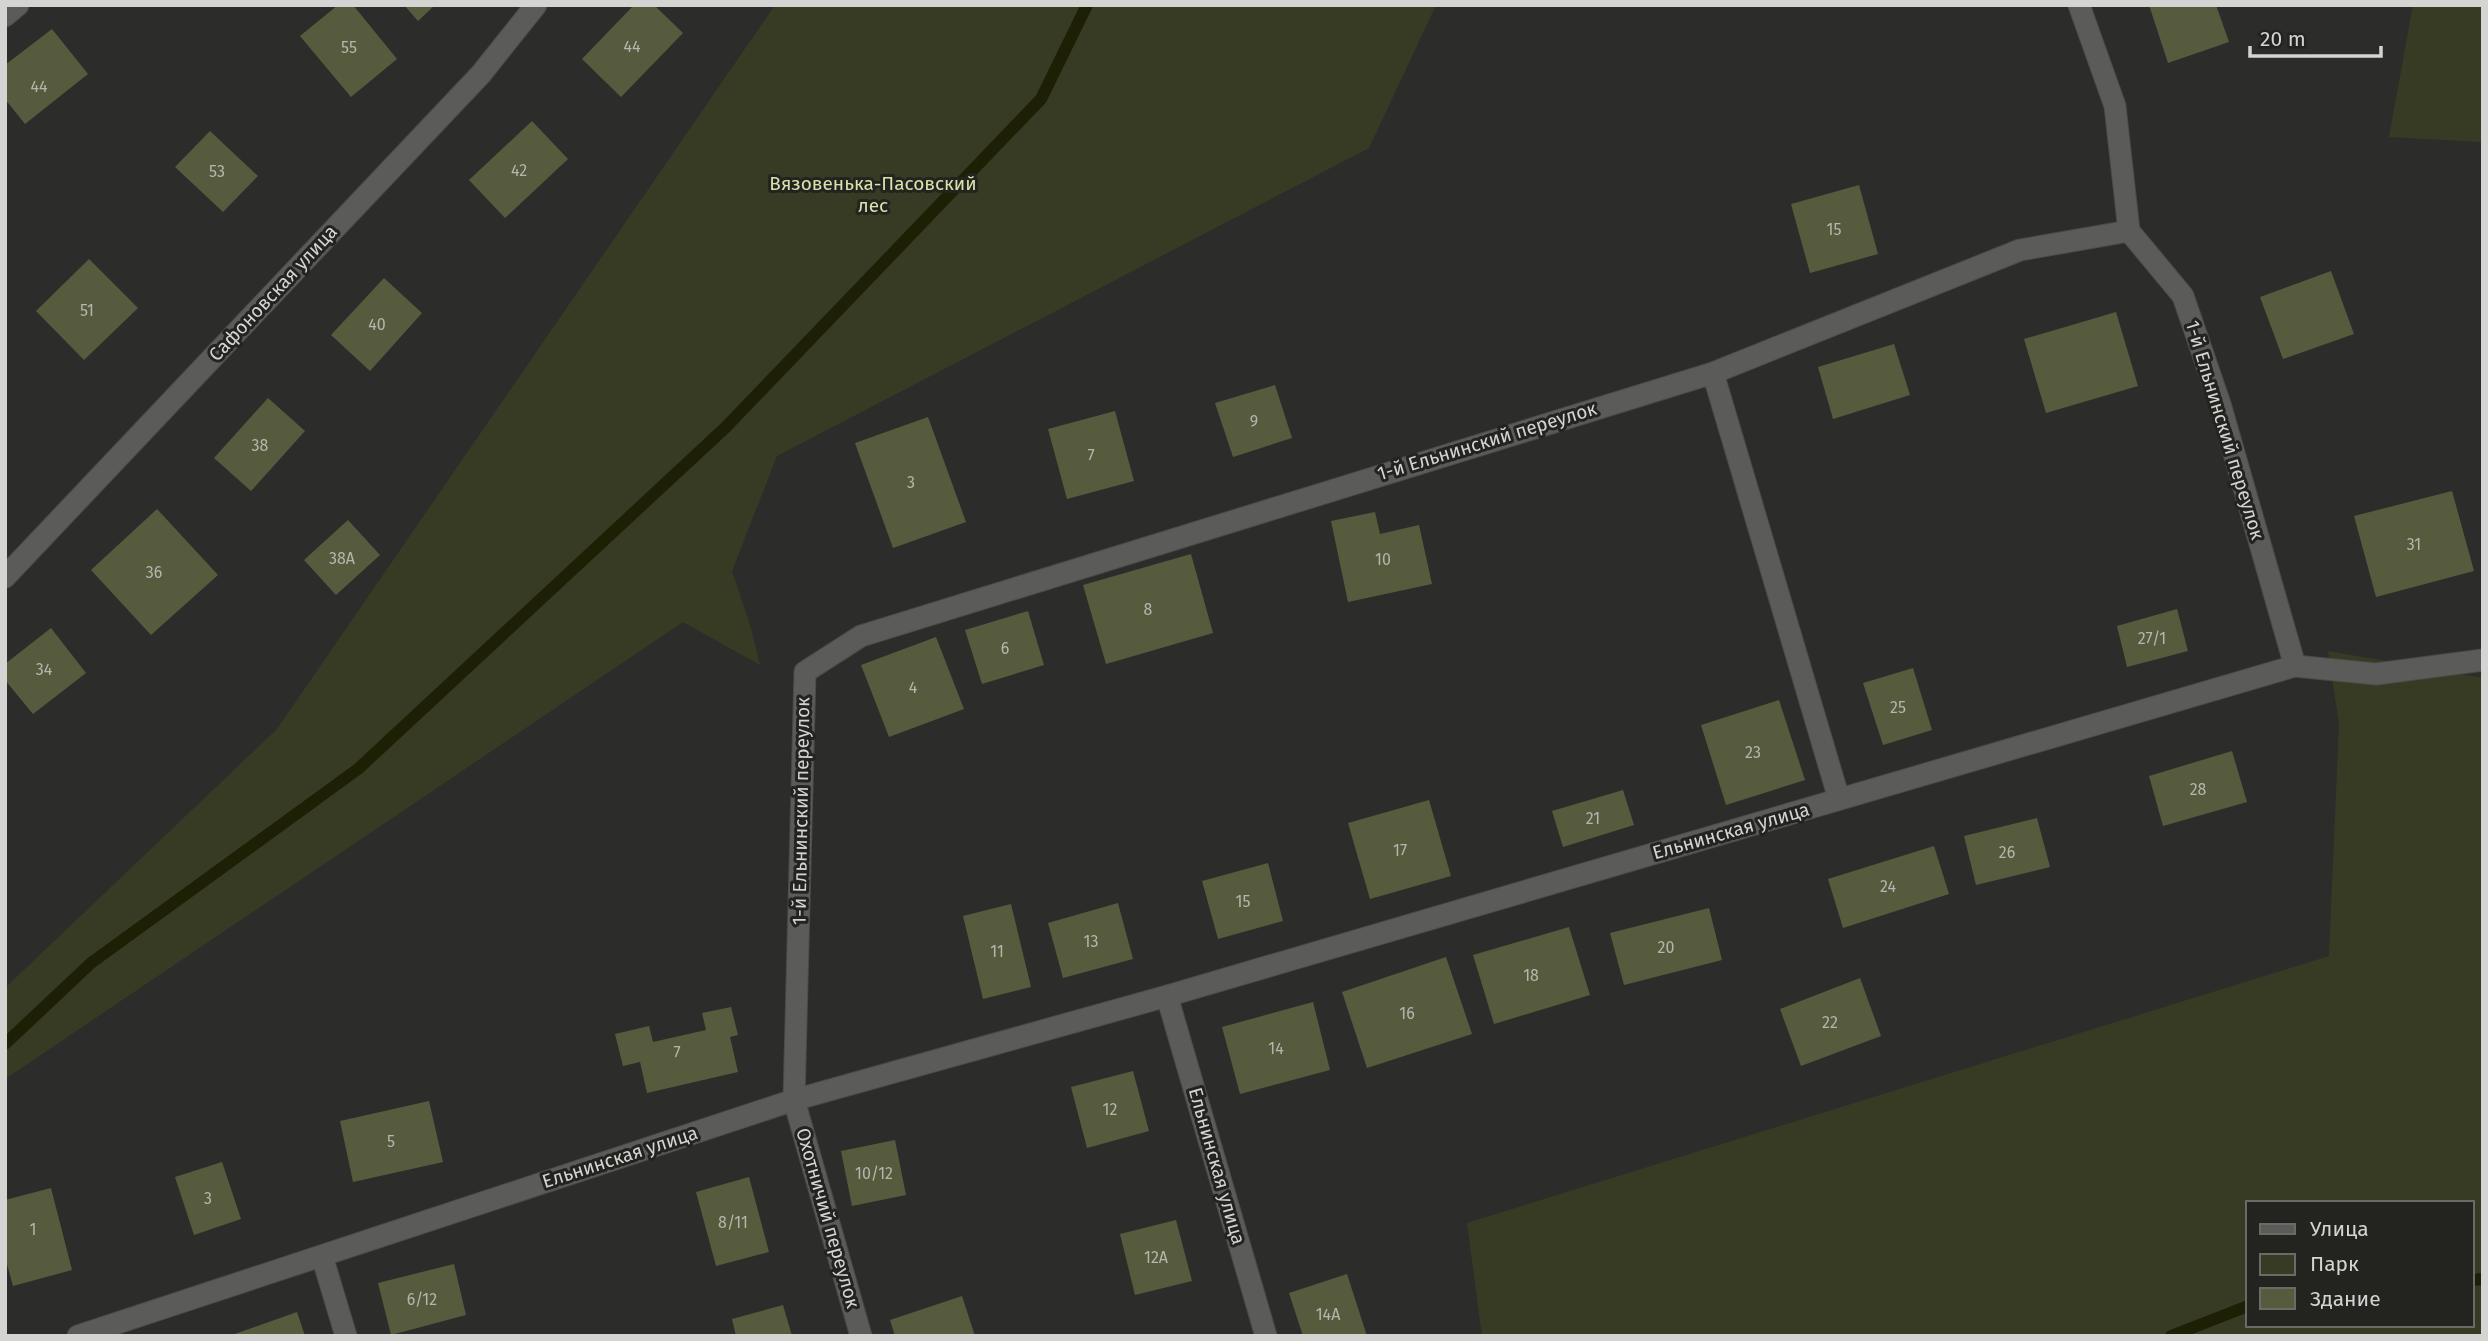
<svg xmlns="http://www.w3.org/2000/svg" width="2488" height="1341" viewBox="0 0 2488 1341" font-family="'Fira Sans',sans-serif">
<style>
.green{fill:#383b24;fill-rule:evenodd}
.lines{fill:none;stroke-linecap:round;stroke-linejoin:round}
.stream{stroke:#1d2005;stroke-width:12}
.building{fill:#565b3e}
.minor-casing{stroke:#4a4a48;stroke-width:23}
.minor{stroke:#5b5c59;stroke-width:21}
.labels{text-anchor:middle;dominant-baseline:central;stroke-width:6;stroke-linejoin:round;paint-order:stroke}
.number-label{font-size:16px;fill:#b4b6ad}
.park-label{font-size:19px;fill:#d8e2a9;stroke:#232320}
.street-label{font-size:19px;fill:#d4d4d2;stroke:#232320}
</style>
<rect width="100%" height="100%" fill="#2c2d2a"/>
<g class="green">
<path d="M775 5H1436L1369 148 777 456 732 571 751 628 760 665 683 622 5 1079V988L277 729Z"/>
<path d="M2413 5H2483V142L2389 137Z"/>
<path d="M2328 651 2483 678V1336H1482L1467 1223 2329 956 2339 724ZM2248 1203H2472V1325H2248Z"/>
</g>
<g class="lines">
<g class="stream">
<path d="M5 1044 91 963 358 769 726 427 1041 99 1087 5"/>
<path d="M2472 1280 2483 1279"/>
<path d="M2171 1336 2248 1306"/>
</g>
</g>
<g class="building">
<path d="M338 5H353L397 59 351 97 300 36Z"/>
<path d="M404 5H435L418 21Z"/>
<path d="M634 5H654L683 33 621 97 582 59Z"/>
<path d="M2149 5H2216L2229 42 2168 63Z"/>
<path d="M52 29 88 74 25 124 5 99V65Z"/>
<path d="M532 121 568 159 505 218 469 180Z"/>
<path d="M210 131 258 176 223 212 175 167Z"/>
<path d="M1859 185 1878 254 1810 273 1791 204Z"/>
<path d="M89 259 138 308 84 360 36 311Z"/>
<path d="M2331 271 2354 334 2283 359 2260 297Z"/>
<path d="M384 278 422 313 370 371 331 335Z"/>
<path d="M2116 312 2138 386 2046 413 2024 339Z"/>
<path d="M1894 344 1910 395 1833 419 1818 367Z"/>
<path d="M1275 385 1292 438 1233 457 1215 403Z"/>
<path d="M268 398 305 431 251 491 214 458Z"/>
<path d="M1115 411 1134 481 1067 499 1048 429Z"/>
<path d="M928 417 966 522 893 548 855 443Z"/>
<path d="M2452 491 2474 571 2376 597 2354 516Z"/>
<path d="M157 509 218 575 151 635 91 570Z"/>
<path d="M1375 512 1380 534 1419 525 1432 584 1348 602 1331 521Z"/>
<path d="M348 520 380 555 336 595 304 560Z"/>
<path d="M1191 554 1213 633 1106 664 1083 585Z"/>
<path d="M2177 609 2188 651 2127 667 2117 626Z"/>
<path d="M1028 611 1044 665 982 684 965 630Z"/>
<path d="M51 628 86 673 33 714 5 680V664Z"/>
<path d="M936 637 964 709 889 737 861 665Z"/>
<path d="M1913 668 1932 730 1883 745 1863 683Z"/>
<path d="M1779 700 1805 780 1726 805 1701 725Z"/>
<path d="M2232 751 2247 802 2163 826 2149 776Z"/>
<path d="M1623 790 1634 825 1563 847 1552 811Z"/>
<path d="M1429 800 1451 876 1370 899 1348 823Z"/>
<path d="M2037 818 2050 867 1976 885 1964 836Z"/>
<path d="M1934 846 1949 894 1843 928 1828 879Z"/>
<path d="M1268 863 1283 921 1218 939 1202 881Z"/>
<path d="M1118 903 1133 959 1063 978 1048 923Z"/>
<path d="M1011 904 1031 987 983 999 963 916Z"/>
<path d="M1709 908 1722 960 1624 985 1610 933Z"/>
<path d="M1569 927 1590 995 1494 1024 1473 955Z"/>
<path d="M1446 957 1472 1034 1367 1068 1342 992Z"/>
<path d="M1860 978 1881 1036 1801 1066 1780 1009Z"/>
<path d="M1313 1002 1330 1070 1240 1094 1222 1027Z"/>
<path d="M731 1007 738 1035 730 1037 738 1072 647 1093 640 1062 623 1066 615 1034 649 1026 653 1042 706 1030 702 1013Z"/>
<path d="M1133 1071 1149 1131 1087 1148 1071 1087Z"/>
<path d="M429 1101 443 1162 353 1182 340 1121Z"/>
<path d="M895 1140 906 1195 852 1206 841 1151Z"/>
<path d="M222 1162 241 1219 194 1235 175 1177Z"/>
<path d="M749 1177 769 1252 716 1266 696 1192Z"/>
<path d="M51 1188 72 1270 13 1286 5 1257V1200Z"/>
<path d="M1176 1220 1192 1281 1135 1295 1120 1234Z"/>
<path d="M454 1264 466 1315 391 1335 378 1283Z"/>
<path d="M1347 1274 1367 1336H1303L1289 1293Z"/>
<path d="M962 1296 975 1336H895L890 1320Z"/>
<path d="M783 1305 792 1336H736L732 1319Z"/>
<path d="M297 1312 305 1336H232V1335Z"/>
</g>
<g class="lines">
<defs>
<g id="minor">
<path d="M2079 5 2115 106 2129 231"/>
<path d="M5 16 18 5"/>
<path d="M1713 373 1839 799"/>
<path d="M5 577 481 74 536 5"/>
<path d="M1167 996 1266 1336"/>
<path d="M322 1256 346 1336"/>
<path d="M78 1336 794 1100 1167 996 2295 666 2376 674 2483 660"/>
<path d="M861 1336 794 1100 805 672 861 636 1713 373 2020 250 2129 231 2183 296 2220 404 2295 666"/>
</g>
</defs>
<use href="#minor" class="minor-casing"/>
<use href="#minor" class="minor"/>
</g>
<g class="labels">
<g class="number-label">
<text x="632" y="46">44</text>
<text x="349" y="47">55</text>
<text x="39" y="86">44</text>
<text x="519" y="170">42</text>
<text x="217" y="171">53</text>
<text x="1834" y="229">15</text>
<text x="87" y="310">51</text>
<text x="377" y="324">40</text>
<text x="1254" y="421">9</text>
<text x="260" y="445">38</text>
<text x="1091" y="455">7</text>
<text x="911" y="482">3</text>
<text x="2414" y="544">31</text>
<text x="342" y="558">38А</text>
<text x="1383" y="559">10</text>
<text x="154" y="572">36</text>
<text x="1148" y="609">8</text>
<text x="2152" y="638">27/1</text>
<text x="1005" y="648">6</text>
<text x="44" y="669">34</text>
<text x="913" y="687">4</text>
<text x="1898" y="707">25</text>
<text x="1753" y="752">23</text>
<text x="2198" y="789">28</text>
<text x="1593" y="818">21</text>
<text x="1400" y="850">17</text>
<text x="2007" y="852">26</text>
<text x="1888" y="886">24</text>
<text x="1243" y="901">15</text>
<text x="1091" y="941">13</text>
<text x="1666" y="947">20</text>
<text x="997" y="951">11</text>
<text x="1531" y="975">18</text>
<text x="1407" y="1013">16</text>
<text x="1830" y="1022">22</text>
<text x="1276" y="1048">14</text>
<text x="677" y="1052">7</text>
<text x="1110" y="1109">12</text>
<text x="391" y="1141">5</text>
<text x="874" y="1173">10/12</text>
<text x="208" y="1198">3</text>
<text x="733" y="1222">8/11</text>
<text x="33" y="1229">1</text>
<text x="1156" y="1257">12А</text>
<text x="422" y="1299">6/12</text>
<text x="1328" y="1314">14А</text>
</g>
<g class="park-label">
<text x="873" y="183">Вязовенька-Пасовский<tspan x="873" dy="22">лес</tspan></text>
</g>
<g class="street-label">
<text transform="translate(273 293) rotate(-47)">Сафоновская улица</text>
<text transform="translate(2225 430) rotate(73)">1-й Ельнинский переулок</text>
<text transform="translate(1487 441) rotate(-17)">1-й Ельнинский переулок</text>
<text transform="translate(801 811) rotate(-89)">1-й Ельнинский переулок</text>
<text transform="translate(1731 831) rotate(-16)">Ельнинская улица</text>
<text transform="translate(620 1157) rotate(-18)">Ельнинская улица</text>
<text transform="translate(1217 1166) rotate(74)">Ельнинская улица</text>
<text transform="translate(828 1218) rotate(74)">Охотничий переулок</text>
</g>
</g>
<rect width="2488" height="1341" fill="none" stroke="#d4d4d2" stroke-width="14"/>
<rect x="2246" y="1201" width="228" height="126" fill="#232320" stroke="#6a6a67" stroke-width="2"/>
<rect x="2260" y="1224" width="35" height="10" fill="#5b5c59" stroke="#6a6a67" stroke-width="2"/>
<text x="2310" y="1236" font-size="21" fill="#d4d4d2">Улица</text>
<rect x="2260" y="1254" width="35" height="21" fill="#383b24" stroke="#6a6a67" stroke-width="2"/>
<text x="2310" y="1271" font-size="21" fill="#d4d4d2">Парк</text>
<rect x="2260" y="1288" width="35" height="21" fill="#565b3e" stroke="#6a6a67" stroke-width="2"/>
<text x="2310" y="1306" font-size="21" fill="#d4d4d2">Здание</text>
<path d="M2250 46v10h131v-10" fill="none" stroke="#d4d4d2" stroke-width="3.5"/>
<text x="2260" y="46" font-size="21" fill="#d4d4d2" stroke="#232320" stroke-width="5" paint-order="stroke">20 m</text>
</svg>
